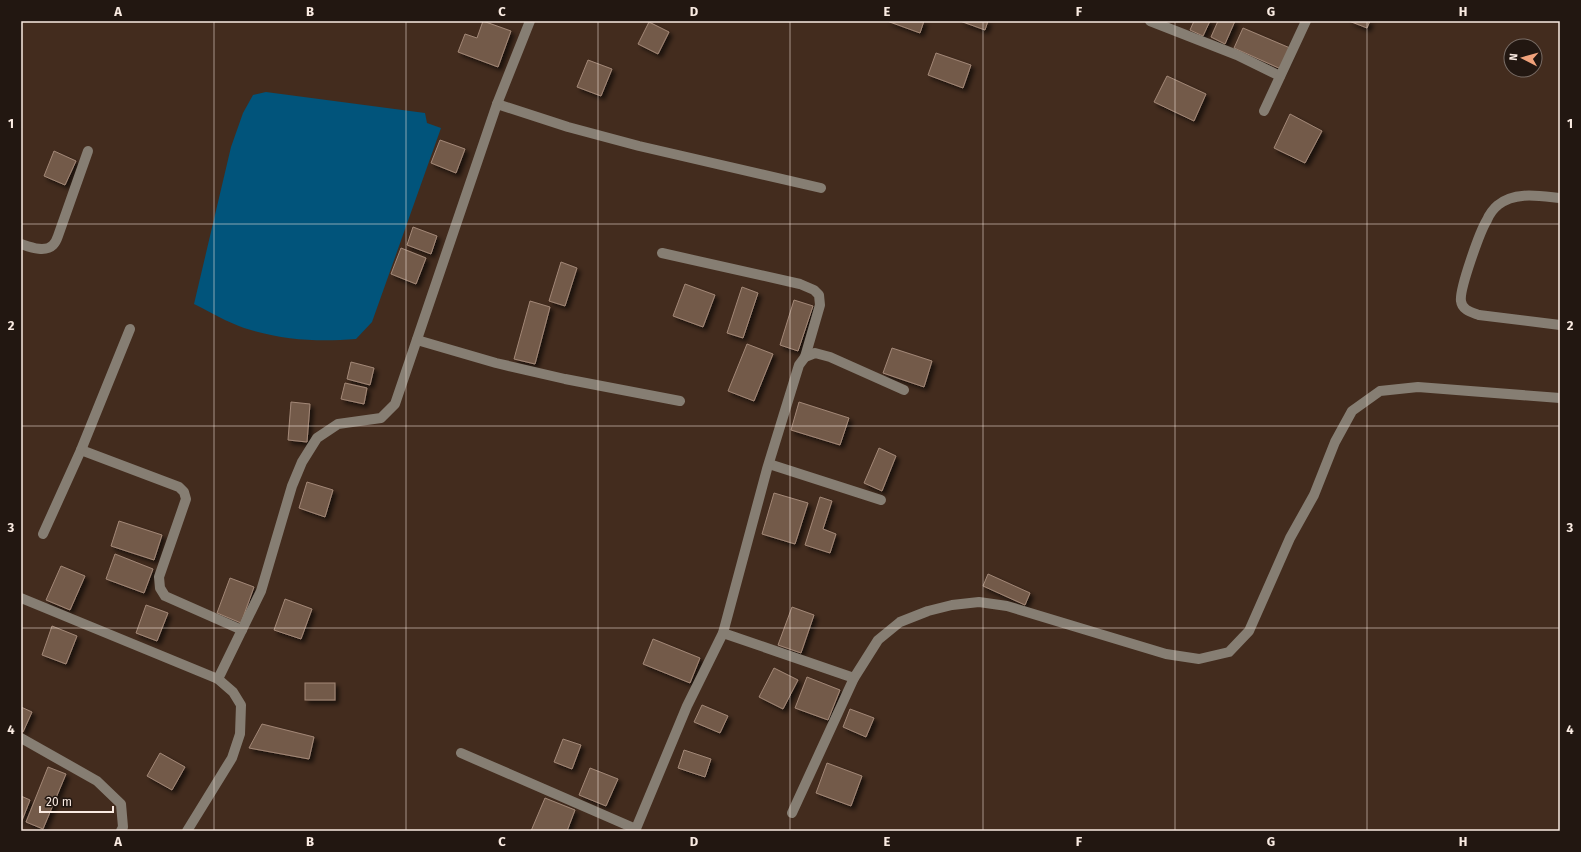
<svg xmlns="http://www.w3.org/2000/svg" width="1581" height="852" viewBox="0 0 1581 852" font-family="'Fira Sans',sans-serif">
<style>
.water{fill:#01547b}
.building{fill:#735a4a;stroke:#a38877;filter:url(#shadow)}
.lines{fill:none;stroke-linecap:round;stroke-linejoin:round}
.minor{stroke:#867e73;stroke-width:10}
.grid{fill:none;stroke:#faebe2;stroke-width:1;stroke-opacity:0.55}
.neatline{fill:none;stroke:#faebe2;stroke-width:1.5}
.grid-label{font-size:13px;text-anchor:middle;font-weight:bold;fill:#faebe2}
</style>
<defs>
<filter id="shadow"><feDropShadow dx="3.5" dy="3.5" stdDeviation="2" flood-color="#0009"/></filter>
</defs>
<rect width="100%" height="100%" fill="#432c1e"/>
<path class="water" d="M266 92 425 113 427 123 441 128 372 322 356 339C316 342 283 340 244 328 227 322 210 312 194 304L231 147 243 113 253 95Z"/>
<g class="building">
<path d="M483 21 511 31 498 67 458 52 465 34 477 38Z"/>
<path d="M887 21H924L920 33Z"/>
<path d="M960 21H988L985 30Z"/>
<path d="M1194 21H1210L1203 36 1190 30Z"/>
<path d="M1218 21H1235L1225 44 1211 37Z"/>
<path d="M1349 21H1370L1367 28Z"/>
<path d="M649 22 669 32 658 54 638 44Z"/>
<path d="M1243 28 1290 48 1281 69 1234 48Z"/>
<path d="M936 53 971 65 963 88 928 75Z"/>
<path d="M588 60 612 69 601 96 577 87Z"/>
<path d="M1167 76 1206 94 1194 121 1154 102Z"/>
<path d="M1290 114 1322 131 1305 163 1274 148Z"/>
<path d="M440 140 465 149 456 173 431 163Z"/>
<path d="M54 151 76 161 65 185 44 176Z"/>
<path d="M413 227 437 236 431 254 407 245Z"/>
<path d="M401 248 426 258 416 284 391 274Z"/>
<path d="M561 262 577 268 565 306 549 301Z"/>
<path d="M685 284 715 295 703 327 673 316Z"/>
<path d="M742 287 758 293 743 338 727 333Z"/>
<path d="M794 300 813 306 798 351 780 345Z"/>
<path d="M530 301 550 307 535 364 514 359Z"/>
<path d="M747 344 773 354 754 401 728 391Z"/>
<path d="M892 348 932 361 924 387 883 373Z"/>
<path d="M351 362 374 368 370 385 347 379Z"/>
<path d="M345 383 367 388 364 404 341 399Z"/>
<path d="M291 402 310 404 307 442 288 440Z"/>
<path d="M799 402 849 418 840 445 791 430Z"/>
<path d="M879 448 896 456 882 491 864 483Z"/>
<path d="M307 482 333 490 325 517 299 508Z"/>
<path d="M774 493 808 503 795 544 762 534Z"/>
<path d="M820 497 832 501 823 529 836 534 830 553 805 545Z"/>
<path d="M119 521 162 535 154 560 111 546Z"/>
<path d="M115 554 153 569 144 593 106 579Z"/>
<path d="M61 566 85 576 70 610 46 600Z"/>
<path d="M988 574 1030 593 1025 605 983 586Z"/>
<path d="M230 578 254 587 241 623 217 613Z"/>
<path d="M285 599 312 609 301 639 274 630Z"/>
<path d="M146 605 168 613 157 641 136 633Z"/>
<path d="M792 607 814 615 801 653 778 645Z"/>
<path d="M52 626 77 636 66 664 42 655Z"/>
<path d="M653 639 700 658 690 683 643 664Z"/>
<path d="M774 668 798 680 783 709 759 697Z"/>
<path d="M807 677 840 690 828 720 795 708Z"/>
<rect x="305" y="683" width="30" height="17"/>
<path d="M702 705 728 716 720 733 694 722Z"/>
<path d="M21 707 32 712 23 732 21 731Z"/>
<path d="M850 709 874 718 866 737 843 727Z"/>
<path d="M262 724 314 737 309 759 249 748Z"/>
<path d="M563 739 581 745 572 769 554 762Z"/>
<path d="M684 750 711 759 705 777 678 768Z"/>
<path d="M160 753 185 767 172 790 147 776Z"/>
<path d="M827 763 862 776 851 806 816 793Z"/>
<path d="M48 767 66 774 43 829 26 822Z"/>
<path d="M590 768 618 779 606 806 579 795Z"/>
<path d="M21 796 30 800 21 823Z"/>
<path d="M545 798 575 810 567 831H531Z"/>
</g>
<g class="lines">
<g class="minor">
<path d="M1150 21 1237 55 1280 76"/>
<path d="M497 104 568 127 639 146 821 188"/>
<path d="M1264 111 1306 21"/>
<path d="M1560 198C1540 196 1515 191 1498 205 1494 208 1489 215 1487 220 1480 231 1459 290 1461 301 1462 310 1471 312 1479 315L1560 325"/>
<path d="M21 244C30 247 45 253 53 245 55 243 57 239 58 236L88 151"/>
<path d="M662 253 800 284 814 290 819 295 820 305 805 357"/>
<path d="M417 340 496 363 565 379 680 401"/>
<path d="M81 450 179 487 184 492 186 499 159 577 160 588 165 596 242 630"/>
<path d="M769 464 881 500"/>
<path d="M43 534 81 450 130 329"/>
<path d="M21 598 218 679"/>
<path d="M723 633 854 678"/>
<path d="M21 738 97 781 121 804 123 827 121 831"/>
<path d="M461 753 636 829"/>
<path d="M792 813 854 678 878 640 900 622 928 611 952 605 979 602 1007 606 1166 654 1199 659 1229 652 1249 631 1290 538 1314 495 1335 442 1352 411 1380 391 1418 387 1560 398"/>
<path d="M187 831 232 758 240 734 241 705 233 692 218 679 261 591 292 486 302 462 317 438 338 424 381 418 395 404 497 104 530 21"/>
<path d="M635 831 687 706 723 633 767 469 799 365 805 357 815 353 830 357 904 390"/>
</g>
</g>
<path class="grid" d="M214 21V831M406 21V831M598 21V831M790 21V831M983 21V831M1175 21V831M1367 21V831M21 224H1560M21 426H1560M21 628H1560"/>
<rect width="1581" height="852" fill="none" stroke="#221711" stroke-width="44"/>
<g transform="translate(1523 58) rotate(276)"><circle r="19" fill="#221711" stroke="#786c65"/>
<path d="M0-3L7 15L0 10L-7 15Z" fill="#f1a27b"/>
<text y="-6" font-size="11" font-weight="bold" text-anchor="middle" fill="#faebe2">N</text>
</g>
<path d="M40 806v6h73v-6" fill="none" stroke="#faebe2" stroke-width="2"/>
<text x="46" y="806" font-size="12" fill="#faebe2" stroke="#221711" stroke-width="3" paint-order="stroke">20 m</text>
<rect x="22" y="22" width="1537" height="808" class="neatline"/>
<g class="grid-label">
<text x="118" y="16">A</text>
<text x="310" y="16">B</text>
<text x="502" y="16">C</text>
<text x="694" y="16">D</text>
<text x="887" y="16">E</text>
<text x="1079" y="16">F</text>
<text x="1271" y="16">G</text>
<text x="1463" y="16">H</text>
<text x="11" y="128">1</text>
<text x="1570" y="128">1</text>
<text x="11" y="330">2</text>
<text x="1570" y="330">2</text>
<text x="11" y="532">3</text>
<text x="1570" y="532">3</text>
<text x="11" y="734">4</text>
<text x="1570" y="734">4</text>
<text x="118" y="846">A</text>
<text x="310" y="846">B</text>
<text x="502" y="846">C</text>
<text x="694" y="846">D</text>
<text x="887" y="846">E</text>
<text x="1079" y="846">F</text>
<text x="1271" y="846">G</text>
<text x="1463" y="846">H</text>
</g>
</svg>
